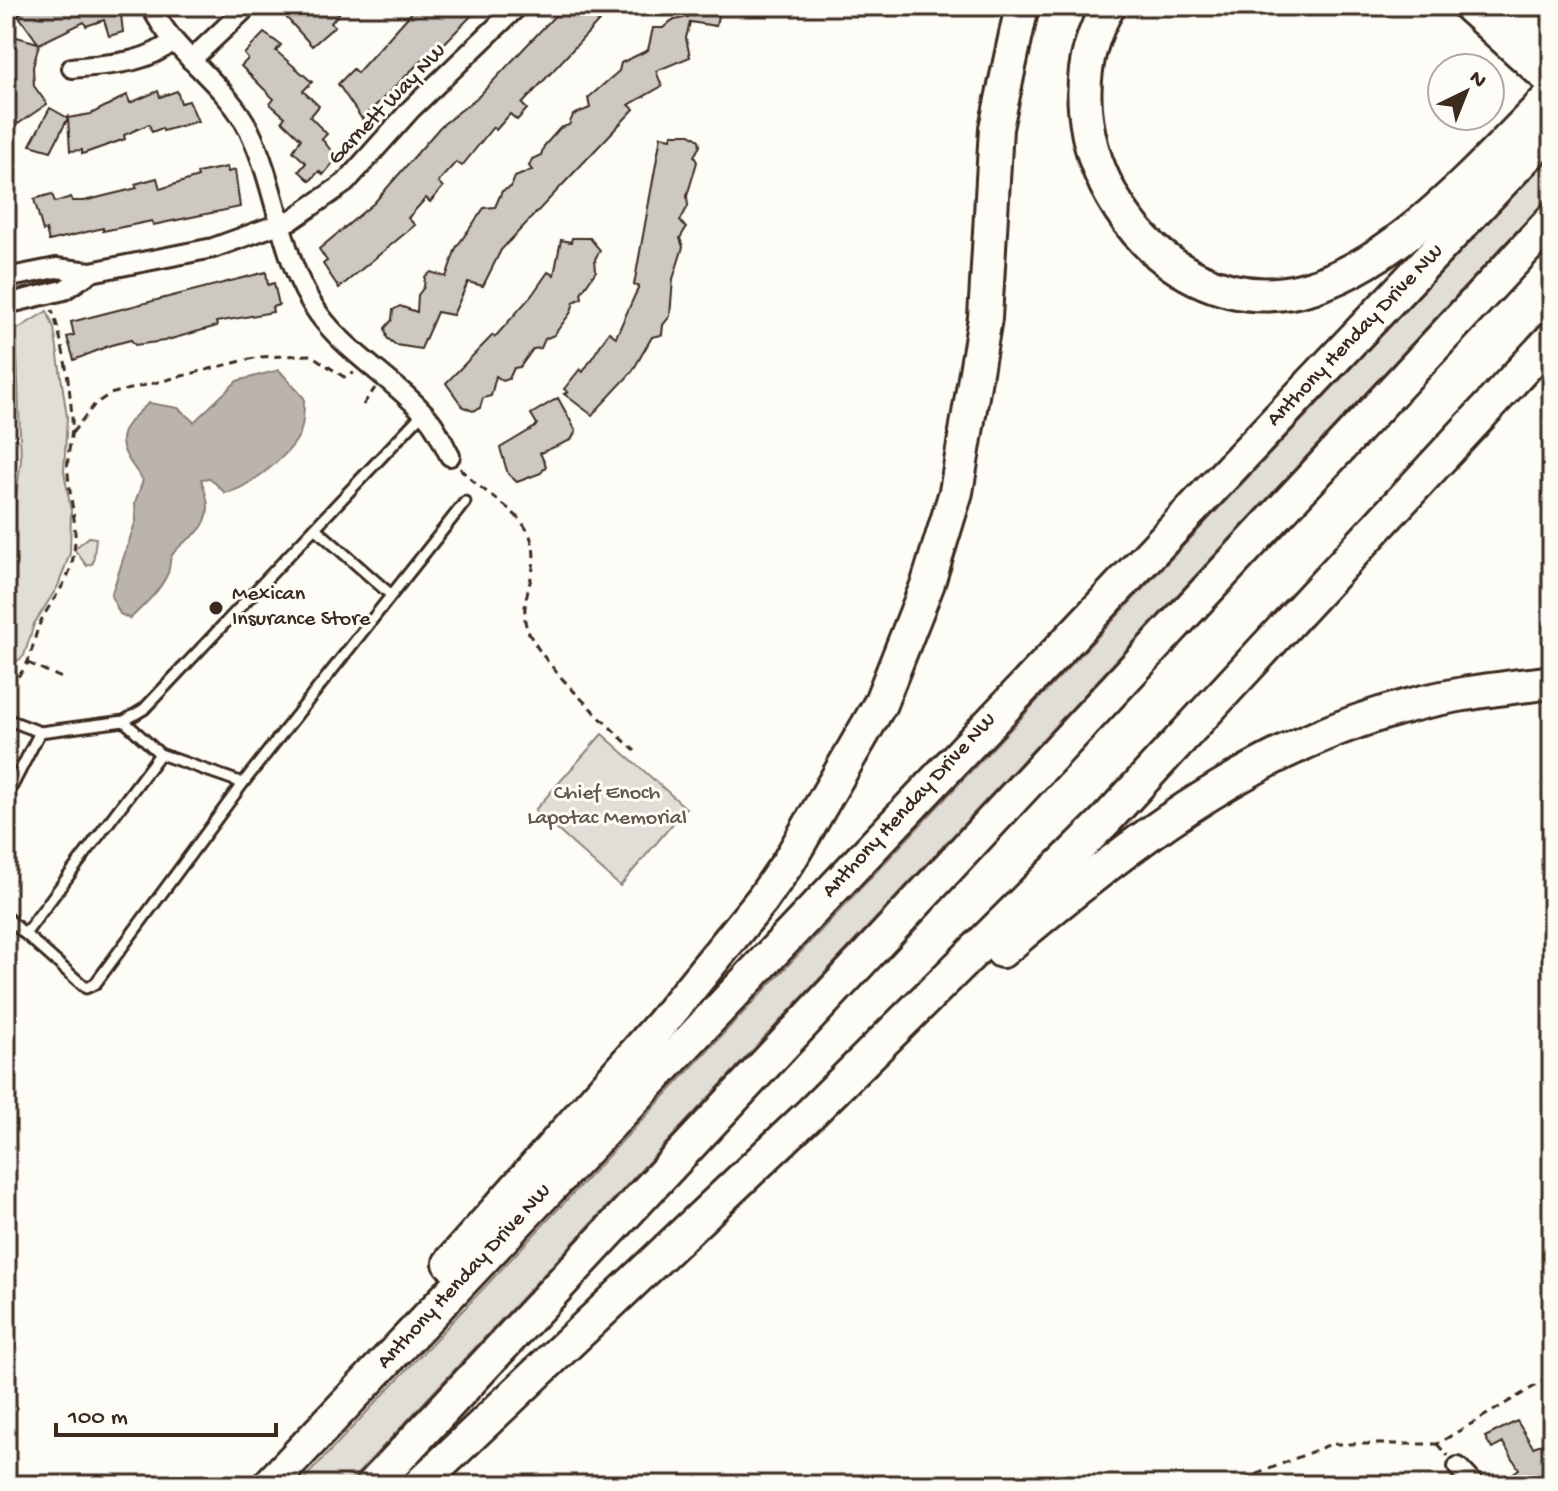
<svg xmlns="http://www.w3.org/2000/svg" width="1558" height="1491" viewBox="0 0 1558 1491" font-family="'Gochi Hand',sans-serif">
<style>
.green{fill:#e1ded7;stroke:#8e847a;stroke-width:2}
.water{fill:#bbb4ad;stroke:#887d74;stroke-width:2}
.building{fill:#cdc8c2;stroke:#3b2a1e;stroke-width:2}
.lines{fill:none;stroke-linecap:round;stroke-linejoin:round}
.lane-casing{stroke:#3b2a1e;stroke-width:15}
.street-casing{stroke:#3b2a1e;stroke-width:24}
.highway-casing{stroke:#3b2a1e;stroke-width:38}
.path{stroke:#3b2a1e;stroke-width:3;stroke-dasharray:8 6;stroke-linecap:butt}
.lane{stroke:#fdfcf7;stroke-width:9}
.street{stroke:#fdfcf7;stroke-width:18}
.highway{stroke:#fdfcf7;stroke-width:32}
.poi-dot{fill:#3b2a1e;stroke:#fdfcf7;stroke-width:3}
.labels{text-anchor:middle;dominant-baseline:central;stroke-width:6;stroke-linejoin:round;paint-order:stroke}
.street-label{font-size:22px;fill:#3b2a1e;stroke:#fdfcf7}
.poi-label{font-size:22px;fill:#3b2a1e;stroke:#fdfcf7;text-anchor:start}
.park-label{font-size:22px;fill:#64574c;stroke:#fdfcf7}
</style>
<rect width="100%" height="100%" fill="#fdfcf7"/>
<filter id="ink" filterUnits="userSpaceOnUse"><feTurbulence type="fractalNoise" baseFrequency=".0125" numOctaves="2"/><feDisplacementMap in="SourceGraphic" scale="16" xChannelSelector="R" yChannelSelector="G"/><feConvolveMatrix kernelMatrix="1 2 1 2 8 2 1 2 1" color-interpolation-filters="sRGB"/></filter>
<g filter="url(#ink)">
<g class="green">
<path d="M1552 155V193L347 1485H298Z"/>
<path d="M47 311 54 328 67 417 64 471 71 511 70 553 58 586 34 624 24 656 13 664 6 662V569L21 460 16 330Z"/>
<path d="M89 537 96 538 93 563 87 566 74 549Z"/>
<path d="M602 734 686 808 620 886 535 810Z"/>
</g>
<path class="water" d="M279 370 304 398C304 408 304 420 301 430 295 452 248 489 225 493L210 478 201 479C205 493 212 506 205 521 199 537 179 541 171 557 169 563 170 570 167 575 159 592 143 606 130 619L120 614 111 596 136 520 135 503 143 480C116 444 112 435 149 403L178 408 194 422 237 381Z"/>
<g class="building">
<path d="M31 6H120L123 32 109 36 104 20 86 26 84 22 39 44 33 67 34 86 47 104 18 124 6 108V34L38 43 18 15Z"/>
<path d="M296 6H345L331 23 335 26 312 46 286 17Z"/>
<path d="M423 6H481L426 62 423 59 362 119 338 84 353 69 357 73 414 10 416 12Z"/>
<path d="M564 6H613L522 104 527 109 517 120 510 114 496 130 493 127 462 166 456 162 438 182 443 187 430 202 426 198 408 218 415 225 339 288 323 264 327 261 319 249 374 203 440 127 479 96Z"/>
<path d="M690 6H720L716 26 690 22 686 38 690 57 656 71 662 86 629 105 634 109 501 250 483 286 468 282 453 315 437 312 421 349 396 345 387 338 385 328 392 320 393 310 400 306 417 312 418 295 424 287 425 277 431 272 446 277 456 248 484 208 495 207 502 191 511 187 515 177 532 170 529 166 532 159 541 155 544 146 560 128 569 125 573 115 590 108 588 98 619 71 621 63 648 50 653 28H663L671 21 688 17Z"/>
<path d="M264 33 281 45 276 51 312 82 303 91 319 106 310 117 327 134 322 139 337 158 323 175 319 171 310 181 299 171 306 163 293 151 301 139 282 121 285 117 270 104 274 99 241 66 248 59 244 54Z"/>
<path d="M158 91 160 97 177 91 181 103 189 101 198 121 163 131 162 128 152 132 149 124 124 135 125 139 82 154V150L70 151 68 118 51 151 30 145 50 108 68 118 91 114 127 95 130 103Z"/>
<path d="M672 134H690L699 140 700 146 694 156 697 162 687 196 688 206 680 221 686 228 680 238 683 247 673 279 670 316 663 325 662 335 652 337 632 372 592 415 564 394 568 392 564 389 580 369 583 372 609 332 616 337 639 286 634 285 661 136 671 138Z"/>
<path d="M227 167 228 172 235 170 240 207 153 225 152 221 103 231V228L49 241 46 230 43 231 34 199 52 194 55 202 71 197 72 201H84L137 188 135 184 157 178 160 189 198 177 197 173Z"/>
<path d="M572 238H590L600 250 595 259 596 271 581 293 582 298 574 302 571 312 554 335 545 339 541 348 533 349 520 367 514 368 509 379 503 381 496 376 491 396 483 398 480 408 473 411 463 407 446 383 493 335 495 337 532 295 548 272 554 275 561 240 571 242Z"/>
<path d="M266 272 268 285 274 283 279 305 272 307 273 312 216 322 217 326 164 341 135 345 131 340 111 345 74 360 67 337 74 335 71 322Z"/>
<path d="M558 398 576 431 571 440 540 453 546 466 541 473 517 482 508 474 500 448 535 427 537 424 531 414Z"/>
<path d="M1517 1421 1533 1447 1542 1444 1552 1460V1485H1519L1512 1474 1519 1469 1503 1443 1492 1449 1485 1437Z"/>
</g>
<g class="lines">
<defs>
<g id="lane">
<path d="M315 528 390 594"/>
<path d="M6 719 40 732 124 721 144 709 423 413"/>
<path d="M124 721 160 754 243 783 465 502"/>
<path d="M6 798 40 732"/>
<path d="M6 917 86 988 95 984 243 783"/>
<path d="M25 934 160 754"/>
</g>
<g id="street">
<path d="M151 6C174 55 225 82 249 130 278 189 280 260 318 313 348 355 396 380 429 419 438 429 443 444 450 456"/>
<path d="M191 60 248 6"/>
<path d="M72 68C108 64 144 65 173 41"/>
<path d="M6 278 56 268 91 272 213 248 293 219 345 183 411 109 518 6"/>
<path d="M6 304 64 290 91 272"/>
<path d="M1458 1467 1475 1485"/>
</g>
<g id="highway">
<path d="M1109 6C1031 131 1151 326 1301 290 1396 267 1483 164 1552 95"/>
<path d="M1469 6 1552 81"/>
<path d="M1515 6 1552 41"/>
<path d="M1002 951C1119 851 1246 751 1397 709 1447 694 1500 689 1552 682"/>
<path d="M450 1263 661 1024 762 900 789 861 880 704 928 583 956 492 985 318 996 128 1022 6"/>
<path d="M269 1485 1552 129"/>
<path d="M373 1485 1552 220"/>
<path d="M419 1485 811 1113 1106 820 1552 338"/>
</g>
</defs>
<use href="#lane" class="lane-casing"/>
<use href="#street" class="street-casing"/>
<use href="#highway" class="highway-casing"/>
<g class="path">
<path d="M363 405 375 388"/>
<path d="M72 433 95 404 110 394 258 357 311 355 344 377 354 373"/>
<path d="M460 468C479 492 518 507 530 536 542 567 522 590 525 620 527 652 610 727 635 751"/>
<path d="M28 663 64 679"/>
<path d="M6 684C33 672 30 646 40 623 51 600 69 583 73 558 79 526 70 503 68 473 66 455 73 437 72 418 70 385 63 341 52 310"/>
<path d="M1437 1444 1448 1456"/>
<path d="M1230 1485 1331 1444H1437L1552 1376"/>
</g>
<use href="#lane" class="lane"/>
<use href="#street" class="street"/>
<use href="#highway" class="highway"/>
</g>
</g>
<circle class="poi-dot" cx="216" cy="608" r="8"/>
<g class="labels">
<g class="street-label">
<text transform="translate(388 105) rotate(-46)">Garnett Way NW</text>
<text transform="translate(1356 336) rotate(-46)">Anthony Henday Drive NW</text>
<text transform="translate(910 806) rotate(-47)">Anthony Henday Drive NW</text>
<text transform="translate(465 1277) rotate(-47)">Anthony Henday Drive NW</text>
</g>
<g class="poi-label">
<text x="232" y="595">Mexican<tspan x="232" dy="25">Insurance Store</tspan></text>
</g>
<g class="park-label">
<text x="607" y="794">Chief Enoch<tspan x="607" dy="25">Lapotac Memorial</tspan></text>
</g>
</g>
<rect width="1558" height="1491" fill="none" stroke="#fdfcf7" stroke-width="32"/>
<rect x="16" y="16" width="1526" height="1459" fill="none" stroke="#3b2a1e" stroke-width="3" filter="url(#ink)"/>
<g transform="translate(1466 92) rotate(43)"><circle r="38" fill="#fdfcf7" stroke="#afa8a0" stroke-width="2"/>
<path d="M0-6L14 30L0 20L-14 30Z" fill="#3b2a1e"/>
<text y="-12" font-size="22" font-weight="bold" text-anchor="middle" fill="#3b2a1e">N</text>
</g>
<path d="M56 1423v12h220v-12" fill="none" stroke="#3b2a1e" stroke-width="4"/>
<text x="68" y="1423" font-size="24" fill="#3b2a1e" stroke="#fdfcf7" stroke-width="6" paint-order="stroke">100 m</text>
</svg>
